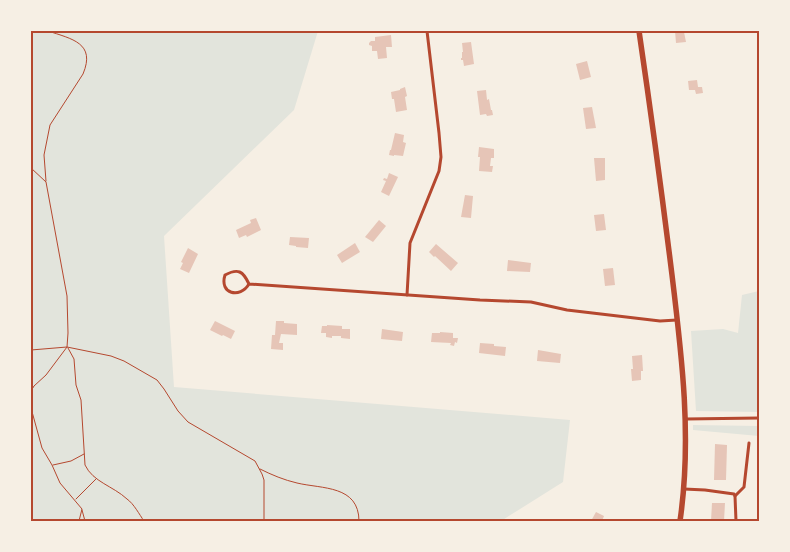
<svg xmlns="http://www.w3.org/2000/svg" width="790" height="552" viewBox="0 0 790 552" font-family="'Public Sans',sans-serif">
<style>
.green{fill:#e2e4dc}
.building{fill:#e6c5b7}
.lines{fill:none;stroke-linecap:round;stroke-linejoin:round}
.path{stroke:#b5482f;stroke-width:1}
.minor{stroke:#b5482f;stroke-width:3}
.trunk{stroke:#b5482f;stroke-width:5.5}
.neatline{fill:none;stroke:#b5482f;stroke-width:2}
</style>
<rect width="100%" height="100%" fill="#f6efe4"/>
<g class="green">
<path d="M31 31H318L294 110 164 236 174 387 570 420 563 482 501 521H31Z"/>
<path d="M759 291V412L696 411 691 331 723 329 738 333 742 295Z"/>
<path d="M693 425 759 426V436L693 430Z"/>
</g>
<g class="building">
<path d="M675 31H682V33L684 32 686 42 676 43Z"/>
<path d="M391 35 392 47H386L387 58 378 59 377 51H372V46L369 45V43L371 41H375V37Z"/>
<path d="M471 42 474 64 464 66 463 60H461V58H462V52H463L462 43Z"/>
<path d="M587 61 591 77 580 80 576 64Z"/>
<path d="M697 80 698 87H702L703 93 696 94 695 90H689L688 81Z"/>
<path d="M405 87 407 96 405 97 407 110 396 112 394 99H392L391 92 400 90V89Z"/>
<path d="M486 90 487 100 489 99 491 110H492L493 115 487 116 486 114 480 115 477 91Z"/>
<path d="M592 107 596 128 586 129 583 108Z"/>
<path d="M395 133 404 135 403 142 406 143 403 156 394 155V156L389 155 390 150H391Z"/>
<path d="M479 147 494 149V158H491L490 166H493L492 172 479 171 480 157H478Z"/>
<path d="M594 158H605V180L596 181Z"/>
<path d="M389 173 398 177 389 196 381 192 386 181 383 180 384 178 387 179Z"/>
<path d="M465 195 473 196 471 218 461 217Z"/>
<path d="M604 214 606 230 596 231 594 215Z"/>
<path d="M256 218 261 230 247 237 246 235 239 238 236 230 251 223 250 220Z"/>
<path d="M379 220 386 226 373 242 365 237Z"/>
<path d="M290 237 309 238 308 248 296 247V246L289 245Z"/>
<path d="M355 243 360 252 342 263 337 255Z"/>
<path d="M436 244 458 263 451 271 435 256 434 257 429 252Z"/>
<path d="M188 248 198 254 189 273 180 269 183 263 181 262Z"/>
<path d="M508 260 531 263 530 272 507 271Z"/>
<path d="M613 268 615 285 605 286 603 269Z"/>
<path d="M215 321 235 331 231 339 223 335 222 336 210 330Z"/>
<path d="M276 321H284V323L297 324V335L281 334 279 343H283V350L271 349 272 335H275Z"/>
<path d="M327 325 342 326V329H350V339L341 338V336H332V338L326 337V333H321L322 326H327Z"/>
<path d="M382 329 403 332 402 341 381 339Z"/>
<path d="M440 332 453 333V338H458L457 343 455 342 454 346 450 345 451 343 431 342 432 333H440Z"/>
<path d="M480 343 494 344V346L506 347 505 356 479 353Z"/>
<path d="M538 350 561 354 560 363 537 361Z"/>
<path d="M642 355 643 371H641V380L632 381 631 369H633L632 356Z"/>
<path d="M715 444 727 445 726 480H714Z"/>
<path d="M712 503H725L724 521H711Z"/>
<path d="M596 512 604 516 602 521H591Z"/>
</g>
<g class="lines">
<g class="path">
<path d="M31 168 46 182 67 296 68 333 67 347 46 375 34 386 31 391"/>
<path d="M46 181 44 155 50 125 83 74C96 43 72 39 48 31"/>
<path d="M68 348 74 359 76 385 81 400 85 465C93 482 113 486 127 499 134 504 139 514 144 521"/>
<path d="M31 350 67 347 111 356 124 361 157 380 164 389 178 411 188 422 255 461 262 474 264 480V521"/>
<path d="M31 408 42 448 52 465 60 483 82 509 79 521"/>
<path d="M53 465 71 461 84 454"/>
<path d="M260 469C272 475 284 480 297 483 322 489 359 485 359 521"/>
<path d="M76 499 96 479"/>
<path d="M82 510 85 521"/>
</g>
<g class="minor">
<path d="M249 284C243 271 238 268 225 275 219 294 240 299 249 284L480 300 531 302 567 310 660 321 677 320"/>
<path d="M407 295 410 243 439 171 441 157 439 133 427 31"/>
<path d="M686 419 759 418"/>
<path d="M684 489 705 490 734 494 735 496 736 521"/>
<path d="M735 496 744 487 749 443"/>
</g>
<path class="trunk" d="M639 31C651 113 662 194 672 275 682 357 692 439 680 521"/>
</g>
<rect width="790" height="552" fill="none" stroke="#f6efe4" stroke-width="65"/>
<rect x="32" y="32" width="726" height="488" class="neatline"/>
</svg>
